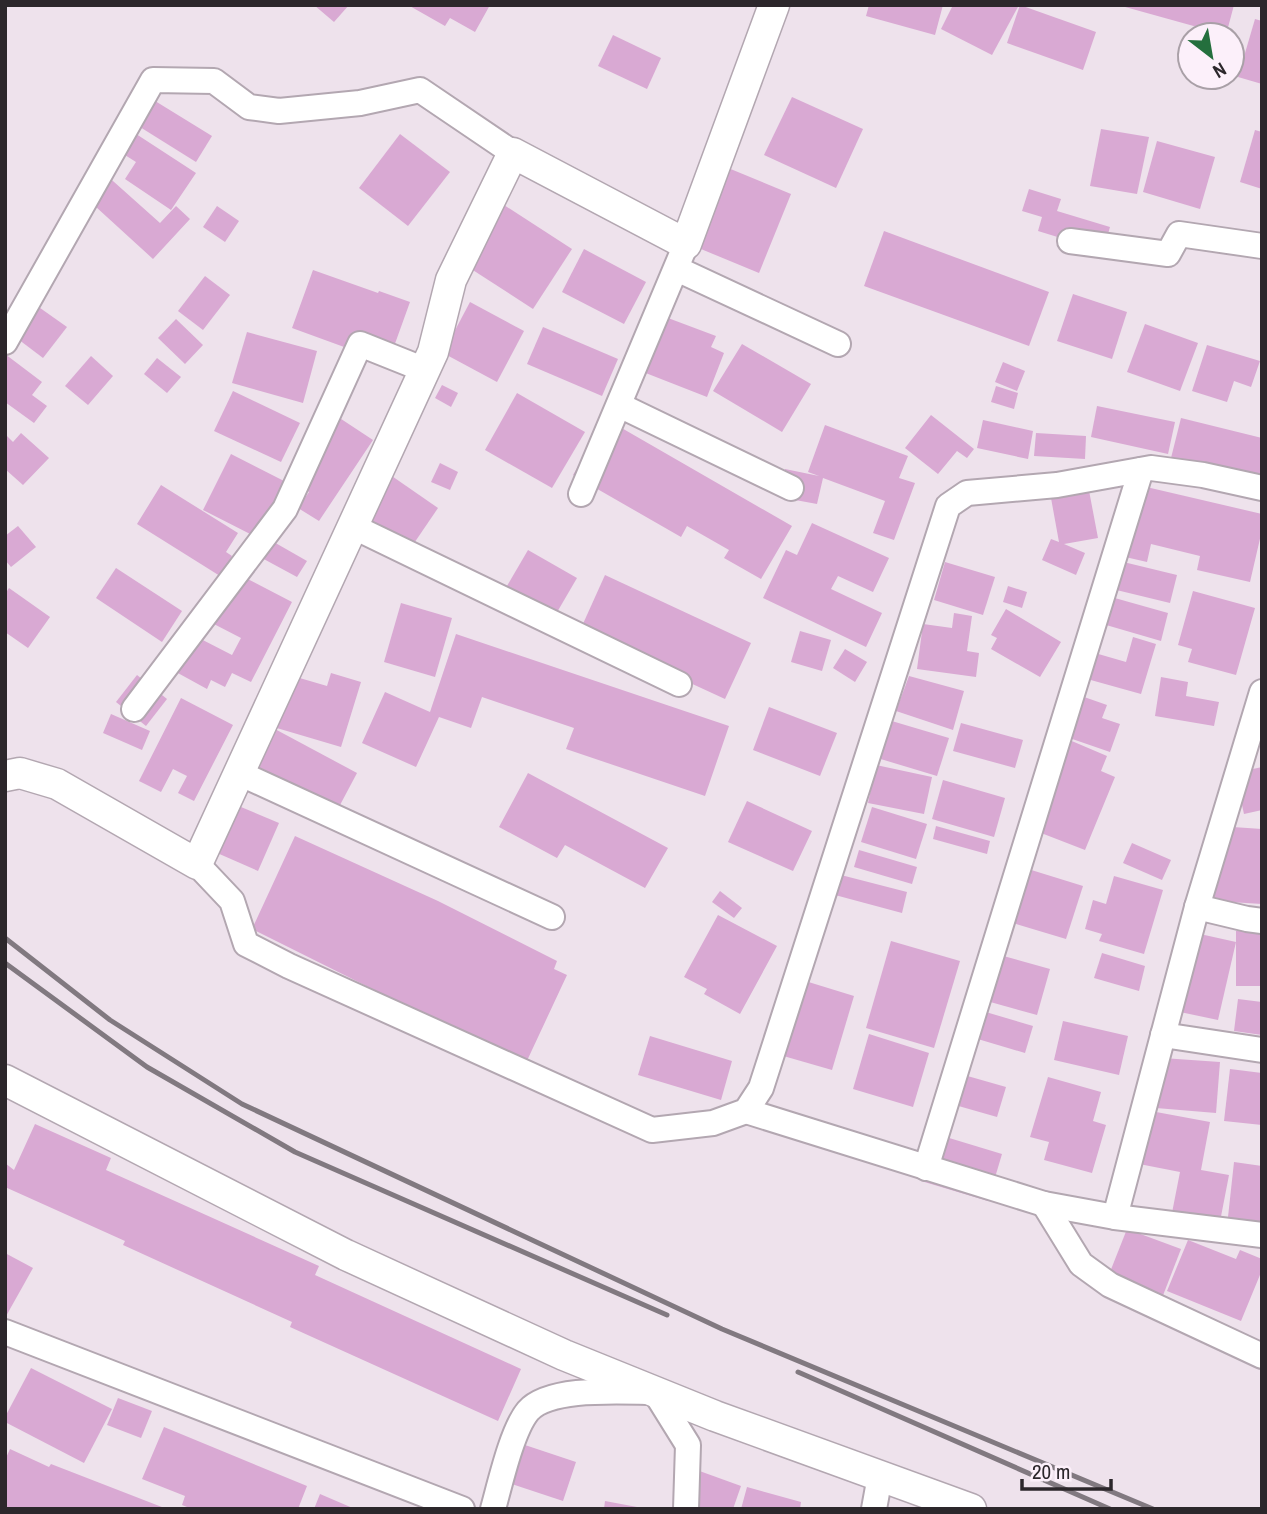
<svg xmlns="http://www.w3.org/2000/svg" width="1267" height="1514" viewBox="0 0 1267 1514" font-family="'Archivo Narrow',sans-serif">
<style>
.building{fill:#d9a9d3}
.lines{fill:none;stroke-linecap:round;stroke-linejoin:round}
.minor-casing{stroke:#b3a7b1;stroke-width:28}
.tertiary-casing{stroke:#b3a7b1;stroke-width:33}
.minor{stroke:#fff;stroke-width:24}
.tertiary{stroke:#fff;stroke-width:30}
.rail{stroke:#817980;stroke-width:5}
</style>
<rect width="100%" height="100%" fill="#eee2ec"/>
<g class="building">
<path d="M314 5H349L334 22Z"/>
<path d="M408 5H490L475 32 450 18 445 26Z"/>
<path d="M869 5H943L935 35 866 16Z"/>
<path d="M953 5H1019L992 55 941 29Z"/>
<path d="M1020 5 1096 32 1083 70 1007 43Z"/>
<path d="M1118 5H1234L1226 35Z"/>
<path d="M1255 19 1262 21V84L1238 77Z"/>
<path d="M613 35 661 58 647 89 598 66Z"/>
<path d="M147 96 212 136 196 162 132 122Z"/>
<path d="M792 97 863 129 836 188 764 155Z"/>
<path d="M1101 129 1149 137 1137 194 1090 186Z"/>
<path d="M130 130 196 173 171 210 125 179 136 162 117 150Z"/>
<path d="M1255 130 1262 132V189L1240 182Z"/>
<path d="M400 134 450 172 408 226 359 188Z"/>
<path d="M1157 141 1215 157 1200 209 1143 192Z"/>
<path d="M716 163 791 194 759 273 684 242Z"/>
<path d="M104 173 160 223 176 206 190 219 153 259 84 196Z"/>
<path d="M1029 189 1061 199 1057 211 1110 227 1103 251 1038 231 1042 217 1022 211Z"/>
<path d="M504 205 572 249 533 309 465 265Z"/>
<path d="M217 206 239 221 225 242 203 227Z"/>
<path d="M884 231 1049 292 1029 346 864 286Z"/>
<path d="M584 249 646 282 624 324 562 292Z"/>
<path d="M313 270 378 293 379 291 410 302 388 363 292 328Z"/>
<path d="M205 276 230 295 203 330 178 311Z"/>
<path d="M1073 294 1127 312 1112 359 1057 341Z"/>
<path d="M470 302 524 331 497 382 443 353Z"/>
<path d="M33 303 67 327 43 358 10 333Z"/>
<path d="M660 315 716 336 711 347 724 353 707 397 638 370Z"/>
<path d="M176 319 203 345 185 364 158 338Z"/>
<path d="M1145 324 1198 343 1180 391 1127 372Z"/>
<path d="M543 327 618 359 602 396 527 364Z"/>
<path d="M247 332 317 351 303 403 232 383Z"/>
<path d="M742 344 811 384 782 432 713 391Z"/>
<path d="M1207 345 1260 361 1251 387 1234 381 1227 402 1192 391Z"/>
<path d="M5 354 42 382 32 395 47 406 34 423 5 402Z"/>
<path d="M91 356 113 376 88 405 65 386Z"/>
<path d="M157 358 181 377 167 393 144 374Z"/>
<path d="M1003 362 1025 371 1017 391 995 382Z"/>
<path d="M442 385 458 393 451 407 435 398Z"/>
<path d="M996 386 1018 393 1014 409 991 402Z"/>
<path d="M233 391 300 423 281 462 214 431Z"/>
<path d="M517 393 585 432 552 488 485 450Z"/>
<path d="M1097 406 1175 422 1168 454 1091 437Z"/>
<path d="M332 413 373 440 319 521 298 508 309 492 289 479Z"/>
<path d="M931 415 974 449 967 458 957 451 938 474 905 448Z"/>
<path d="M1181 418 1262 438V481L1171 458Z"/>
<path d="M606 419 792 526 761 579 724 558 729 550 687 526 681 537 573 475Z"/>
<path d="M983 420 1033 431 1028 459 977 448Z"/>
<path d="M825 425 908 456 899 478 915 483 894 540 873 533 885 501 823 478 817 504 779 497 785 469 819 476 808 472Z"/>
<path d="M21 433 49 458 23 485 5 469V434L13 442Z"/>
<path d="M1036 433 1086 436 1085 459 1034 456Z"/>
<path d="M231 454 284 481 258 533 307 561 297 577 249 551 256 537 203 510Z"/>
<path d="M440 463 458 472 450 490 431 482Z"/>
<path d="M386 472 438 508 406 555 354 519Z"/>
<path d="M1087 480 1098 538 1064 544 1085 553 1076 575 1042 560 1051 539 1059 542 1049 487Z"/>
<path d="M1125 482 1262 514V530L1250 582 1197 570 1200 556 1151 544 1147 562 1108 553Z"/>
<path d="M161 485 238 533 226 552 232 556 220 576 137 524Z"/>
<path d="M812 523 889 558 873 592 838 576 831 589 882 613 866 647 763 598 786 550 797 555Z"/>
<path d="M18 526 36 547 11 567 5 560V536Z"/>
<path d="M528 550 577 578 549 626 500 598Z"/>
<path d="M1107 558 1177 575 1170 603 1100 586Z"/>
<path d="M945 562 995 577 983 615 934 600Z"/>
<path d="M116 568 182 611 162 642 96 598Z"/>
<path d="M236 573 292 602 251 682 232 673 225 687 211 680 207 689 176 672 195 636 232 655 241 638 210 622Z"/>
<path d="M605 575 751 643 725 699 599 641 582 626Z"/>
<path d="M1008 586 1027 592 1022 608 1003 602Z"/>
<path d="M9 588 50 617 28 648 5 632V594Z"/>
<path d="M1193 591 1255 608 1236 675 1188 662 1192 649 1178 645Z"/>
<path d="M1097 593 1168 613 1161 641 1089 620Z"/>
<path d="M401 603 452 618 435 677 384 662Z"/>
<path d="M1006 609 1061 642 1040 677 991 649 997 638 991 635Z"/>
<path d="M954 613 972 616 967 651 979 653 976 677 917 669 923 624 952 628Z"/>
<path d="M800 631 831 640 822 671 791 662Z"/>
<path d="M456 634 729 726 705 796 566 749 574 728 482 697 471 728 439 717 416 767 362 743 385 692 430 712Z"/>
<path d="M1133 637 1156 644 1141 694 1080 677 1088 651 1126 662Z"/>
<path d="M845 649 867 662 855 682 833 668Z"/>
<path d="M331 673 361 682 341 747 270 726 286 674 327 686Z"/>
<path d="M137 675 167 699 146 726 116 702Z"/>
<path d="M909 676 964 691 953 730 896 711Z"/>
<path d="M1161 677 1188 682 1186 696 1219 702 1214 726 1155 716Z"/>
<path d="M1067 691 1107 705 1102 718 1120 724 1110 752 1052 732Z"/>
<path d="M181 698 233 725 194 801 178 793 187 776 173 769 161 792 139 781Z"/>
<path d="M769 707 837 733 820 776 753 750Z"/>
<path d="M111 714 150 731 142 750 103 733Z"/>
<path d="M885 719 949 738 937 776 874 757Z"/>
<path d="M961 723 1023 740 1015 768 953 751Z"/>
<path d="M273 728 357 773 331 822 247 778Z"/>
<path d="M1060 736 1107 756 1101 771 1115 777 1085 850 1023 826Z"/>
<path d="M876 765 932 777 924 814 868 803Z"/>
<path d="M1262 767V810L1244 814 1235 773Z"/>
<path d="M528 773 668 848 645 888 565 845 557 858 499 827Z"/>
<path d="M943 780 1005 798 994 837 932 819Z"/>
<path d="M747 801 812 831 793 871 728 842Z"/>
<path d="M229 802 279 823 258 871 208 849Z"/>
<path d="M872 807 927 824 916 859 861 842Z"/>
<path d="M936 826 990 841 987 854 933 839Z"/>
<path d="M1218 826 1262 829V904L1198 900Z"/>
<path d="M295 836 438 901 557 961 554 969 567 975 525 1065 252 929Z"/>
<path d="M1132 843 1171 860 1162 880 1123 863Z"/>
<path d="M859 850 917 867 912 884 854 867Z"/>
<path d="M1012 864 1083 886 1066 939 996 918Z"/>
<path d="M841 875 907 892 902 913 835 895Z"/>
<path d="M1114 876 1163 890 1144 954 1099 941 1102 934 1085 929 1093 900 1106 904Z"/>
<path d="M720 891 742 908 734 918 712 902Z"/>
<path d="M718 915 777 946 740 1014 704 994 707 989 684 977Z"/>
<path d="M1182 930 1236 942 1218 1020 1180 1012Z"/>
<rect x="1236" y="931" width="26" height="55"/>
<path d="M891 941 960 961 934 1048 866 1028Z"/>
<path d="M989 952 1050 969 1037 1015 976 998Z"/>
<path d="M1102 953 1145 966 1139 991 1094 978Z"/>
<path d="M802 980 854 996 832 1070 780 1055Z"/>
<path d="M1238 999 1262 1002V1035L1234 1031Z"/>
<path d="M969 1007 1033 1026 1025 1053 961 1034Z"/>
<path d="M1063 1021 1128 1036 1119 1075 1054 1060Z"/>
<path d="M869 1034 929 1053 913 1107 853 1089Z"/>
<path d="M650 1036 732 1061 721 1100 638 1075Z"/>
<path d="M1148 1057 1220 1062 1216 1113 1144 1107Z"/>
<path d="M1230 1069 1262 1073V1125L1224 1121Z"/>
<path d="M964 1075 1006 1087 997 1117 955 1105Z"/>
<path d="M1048 1077 1101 1092 1093 1121 1106 1125 1092 1173 1044 1160 1049 1142 1030 1137Z"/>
<path d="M1140 1109 1210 1122 1201 1170 1229 1175 1218 1232 1170 1223 1180 1172 1129 1162Z"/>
<path d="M35 1124 111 1158 106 1170 319 1266 315 1275 521 1369 498 1421 290 1327 292 1322 123 1245 125 1241 5 1187V1163L14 1170Z"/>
<path d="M936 1134 1002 1154 988 1201 921 1181Z"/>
<path d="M1234 1162 1262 1166V1230L1227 1226Z"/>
<path d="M1127 1229 1181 1249 1162 1298 1108 1277Z"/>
<path d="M1188 1240 1236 1259 1240 1250 1262 1259V1270L1241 1321 1167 1291Z"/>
<path d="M5 1253 33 1268 5 1318Z"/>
<path d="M31 1368 112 1409 84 1463 5 1422V1417Z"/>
<path d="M118 1398 152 1411 141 1438 107 1425Z"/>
<path d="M164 1427 307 1486 298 1509H192L182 1505 185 1496 142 1479Z"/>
<path d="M519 1443 576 1462 563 1501 506 1482Z"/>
<path d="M10 1449 49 1467 51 1464 167 1509H11L5 1506V1460Z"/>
<path d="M694 1469 741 1486 733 1509H680Z"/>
<path d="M747 1487 801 1502 800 1509H741Z"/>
<path d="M320 1494 355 1509H314Z"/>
<path d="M605 1501 637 1507V1509H604Z"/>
</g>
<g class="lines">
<defs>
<g id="minor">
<path d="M1070 241 1168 254 1179 234 1262 246"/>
<path d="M677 269 838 344"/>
<path d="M5 342 153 80 214 81 249 107 279 111 360 103 420 90 513 153"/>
<path d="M619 405 791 488"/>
<path d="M581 494 686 244"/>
<path d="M352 526 679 684"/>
<path d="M1262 692 1197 907 1115 1217 1262 1235"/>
<path d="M134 709 285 509 360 344 425 370"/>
<path d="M239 773 552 917"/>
<path d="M197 864 232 901 246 944 289 966 652 1130 713 1123 746 1111 761 1088 948 506 967 493 1057 485 1151 468 1203 475 1262 488"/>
<path d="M1197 907 1247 919 1262 921"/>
<path d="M1163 1035 1262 1050"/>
<path d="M746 1111 1044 1204 1115 1217"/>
<path d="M926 1168 1141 470"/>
<path d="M1044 1204 1081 1264 1110 1285 1262 1356"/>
<path d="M5 1332 462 1509"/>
<path d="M493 1509C500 1484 512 1430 528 1411 550 1386 623 1392 655 1392L688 1445 686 1509"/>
<path d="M874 1509 880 1476"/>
</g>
<g id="tertiary">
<path d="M5 776 20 773 57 784 197 864 433 352 451 280 513 153 686 244 774 5"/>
<path d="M5 1080 346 1255 564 1355 715 1416 971 1509"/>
</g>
</defs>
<use href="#minor" class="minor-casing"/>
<use href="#tertiary" class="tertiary-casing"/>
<use href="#minor" class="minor"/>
<use href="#tertiary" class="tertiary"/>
<g class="rail">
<path d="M5 938 110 1020 242 1104 722 1329 1153 1509"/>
<path d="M5 963 147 1067 295 1152 667 1315"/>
<path d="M798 1372 1110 1509"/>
</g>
</g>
<rect width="1267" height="1514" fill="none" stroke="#2c272b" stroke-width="14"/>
<g transform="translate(1211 56) rotate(149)"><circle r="33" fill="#fcf0fa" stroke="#a9a0a7" stroke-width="2"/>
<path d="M0-5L12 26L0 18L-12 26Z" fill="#246f3d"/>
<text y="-10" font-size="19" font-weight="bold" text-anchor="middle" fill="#2c272b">N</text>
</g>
<path d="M1022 1479v10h89v-10" fill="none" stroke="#2c272b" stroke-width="3.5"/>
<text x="1032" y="1479" font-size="21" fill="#2c272b" stroke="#fcf0fa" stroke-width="5" paint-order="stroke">20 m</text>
</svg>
